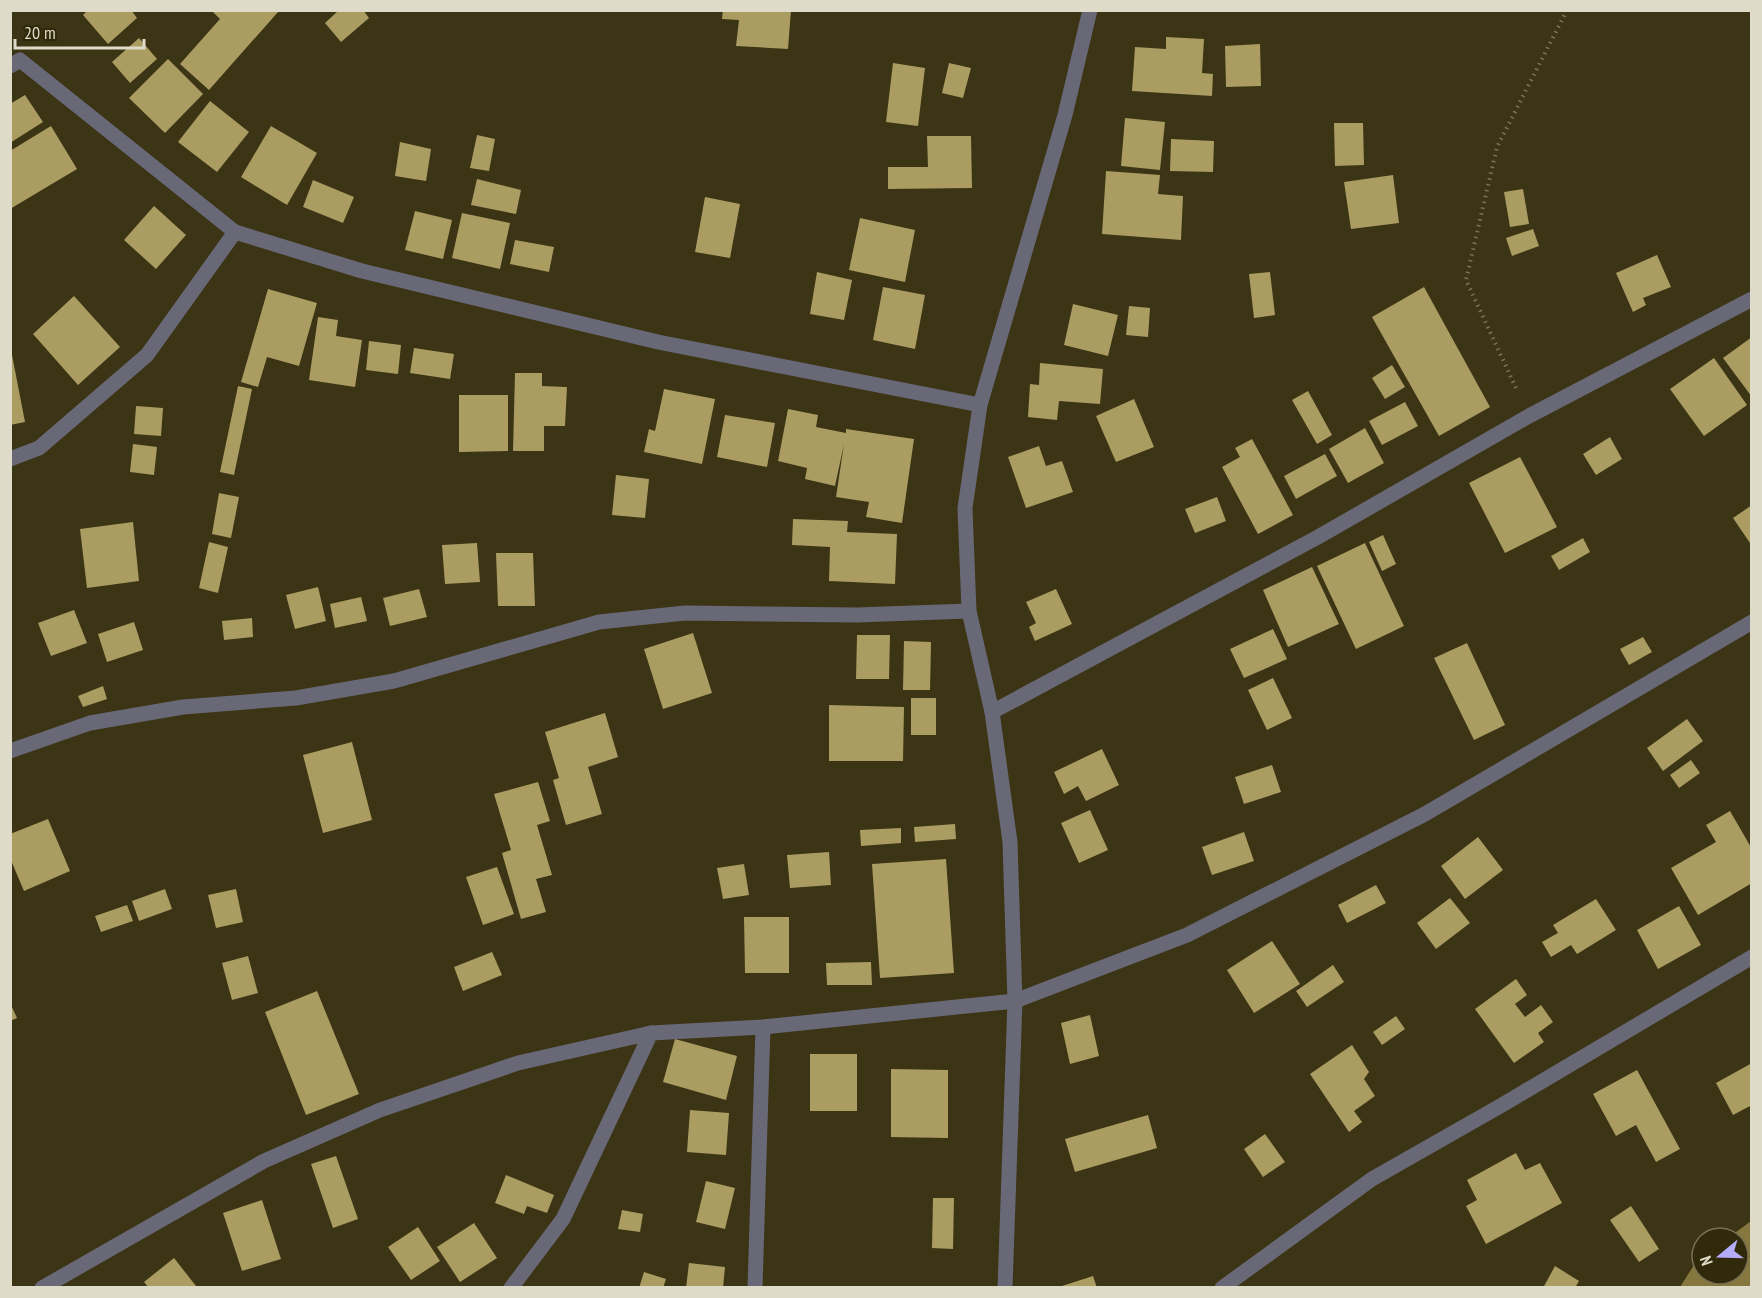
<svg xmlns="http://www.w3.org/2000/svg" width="1762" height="1298" viewBox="0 0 1762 1298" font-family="'PT Sans Narrow',sans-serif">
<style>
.water{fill:#85773d}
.building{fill:#ab9c62}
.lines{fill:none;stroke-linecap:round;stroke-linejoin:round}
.path{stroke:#797359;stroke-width:4;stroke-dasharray:1.5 4.5;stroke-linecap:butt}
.minor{stroke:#696876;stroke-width:15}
</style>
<rect width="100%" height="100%" fill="#3b3415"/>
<path class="water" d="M1751 1221V1287H1680L1696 1262 1702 1257V1274H1738V1238H1728Z"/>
<g class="building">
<path d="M88 10H131L137 18 108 44 83 15Z"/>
<path d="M211 10H276L278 12 209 90 180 64 220 19Z"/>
<path d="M339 10H363L369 18 341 42 325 23Z"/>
<path d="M723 10H791L788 49 736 46 739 20 722 19Z"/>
<path d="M1166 37 1204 39 1202 73 1213 74 1212 96 1132 91 1135 47 1166 49Z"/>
<path d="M139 38 157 59 130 83 112 62Z"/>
<path d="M1260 44 1261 86 1226 87 1225 46Z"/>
<path d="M168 59 203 94 165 133 129 98Z"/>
<path d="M893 63 925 68 918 126 886 122Z"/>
<path d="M949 63 971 68 963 98 942 93Z"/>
<path d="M25 95 43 122 10 143V104Z"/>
<path d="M210 101 249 132 217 172 178 142Z"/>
<path d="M1125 118 1165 122 1160 170 1121 166Z"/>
<path d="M1334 123H1363L1364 165 1335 166Z"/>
<path d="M51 126 77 169 10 209V151Z"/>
<path d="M271 126 317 153 287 205 241 177Z"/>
<path d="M477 135 495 139 489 171 470 168Z"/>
<path d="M927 136H971L972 188 888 189V167H928Z"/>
<path d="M1171 139 1214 141 1213 172 1170 171Z"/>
<path d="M400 142 431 149 426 181 395 176Z"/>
<path d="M1106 171 1160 175 1158 194 1183 196 1181 240 1102 234Z"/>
<path d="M1393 175 1399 223 1351 229 1344 182Z"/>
<path d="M477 179 521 190 516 214 471 205Z"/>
<path d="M313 180 354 197 343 223 303 207Z"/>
<path d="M1523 189 1529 224 1510 227 1504 192Z"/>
<path d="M705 197 740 204 730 258 695 252Z"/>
<path d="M154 206 186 235 156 269 124 240Z"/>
<path d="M415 211 452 220 443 259 405 250Z"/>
<path d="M462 213 510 223 500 269 452 258Z"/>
<path d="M860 218 915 230 905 282 849 270Z"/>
<path d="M1533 229 1539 246 1512 256 1506 238Z"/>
<path d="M515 240 554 247 549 272 510 264Z"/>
<path d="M1657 255 1671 287 1643 298 1646 305 1633 312 1616 273Z"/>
<path d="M817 272 852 280 844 320 810 314Z"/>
<path d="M1270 272 1275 315 1254 318 1249 274Z"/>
<path d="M883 287 925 295 915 349 873 340Z"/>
<path d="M1424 287 1490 407 1439 436 1372 317Z"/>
<path d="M268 289 317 303 299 366 267 357 258 387 241 382Z"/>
<path d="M74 296 120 347 78 385 33 334Z"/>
<path d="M1073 304 1118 315 1108 356 1064 345Z"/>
<path d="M1129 306 1150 308 1148 337 1126 335Z"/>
<path d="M318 317 338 320 336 336 362 340 355 387 309 380Z"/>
<path d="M1752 337V397L1723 358Z"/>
<path d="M369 341 401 345 398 374 366 370Z"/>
<path d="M414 348 454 354 450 379 410 373Z"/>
<path d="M12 355 25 422 10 425V356Z"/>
<path d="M1714 358 1747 405 1704 436 1670 389Z"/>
<path d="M1040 363 1103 369 1100 404 1059 401 1057 420 1028 417 1030 384 1039 385Z"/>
<path d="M1392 365 1405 387 1385 399 1372 378Z"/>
<path d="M515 373H542V386L567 387 565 426H544V451H513Z"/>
<path d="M238 386 252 389 234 475 220 472Z"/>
<path d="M664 389 715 399 702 464 644 452 649 429 655 431Z"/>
<path d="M1308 391 1332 435 1317 444 1292 400Z"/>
<path d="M459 395H508V451L459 452Z"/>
<path d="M1134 399 1154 447 1116 462 1096 416Z"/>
<path d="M1405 402 1418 426 1382 445 1369 421Z"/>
<path d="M136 406 163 408 161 436 134 434Z"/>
<path d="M788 409 818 415 816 427 846 433V429L914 439 902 523 866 517 869 502 836 497 844 444 835 486 805 479 807 468 778 461Z"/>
<path d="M725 415 775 423 767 467 717 457Z"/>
<path d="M1365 428 1384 463 1348 483 1329 449Z"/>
<path d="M1610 437 1622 459 1596 475 1583 454Z"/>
<path d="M1252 439 1293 515 1258 534 1222 467 1240 457 1235 448Z"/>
<path d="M133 444 157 447 154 475 130 472Z"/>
<path d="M1039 446 1046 466 1062 461 1073 492 1026 508 1008 457Z"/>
<path d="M1325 454 1337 476 1296 499 1284 476Z"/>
<path d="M1520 457 1557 527 1505 553 1469 483Z"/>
<path d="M616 475 649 479 645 518 612 515Z"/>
<path d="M219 493 239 497 231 538 212 534Z"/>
<path d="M1217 497 1226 521 1195 533 1185 509Z"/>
<path d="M1752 505V546L1733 518Z"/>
<path d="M793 519 848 521 847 532 897 534 895 584 829 581 830 547 792 545Z"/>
<path d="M133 522 139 581 87 588 80 529Z"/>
<path d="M1383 535 1396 564 1382 571 1369 542Z"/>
<path d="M1583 538 1590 552 1559 570 1551 556Z"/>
<path d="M209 542 228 547 218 593 199 588Z"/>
<path d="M477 543 480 582 445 584 442 545Z"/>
<path d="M1365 543 1404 626 1356 649 1317 566Z"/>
<path d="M496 553H533L535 606H498Z"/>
<path d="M1312 567 1339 624 1288 647 1263 590Z"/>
<path d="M318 587 326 621 295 629 286 595Z"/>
<path d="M419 589 427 617 390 626 383 598Z"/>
<path d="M1056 589 1072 624 1035 641 1029 627 1036 623 1026 602Z"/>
<path d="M361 597 367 621 335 628 330 604Z"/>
<path d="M74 610 87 643 51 656 38 623Z"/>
<path d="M252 618 253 637 224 640 222 621Z"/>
<path d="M134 622 143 650 107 662 98 634Z"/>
<path d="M1273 629 1287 659 1244 678 1230 649Z"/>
<path d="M693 633 712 693 663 709 644 649Z"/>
<path d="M857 635H890L889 679H856Z"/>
<path d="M1643 637 1652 652 1629 665 1620 649Z"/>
<path d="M904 641 931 642 930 690H903Z"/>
<path d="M1467 643 1505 725 1474 740 1434 658Z"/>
<path d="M1273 678 1292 718 1267 730 1248 690Z"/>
<path d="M103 686 107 699 83 707 78 696Z"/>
<rect x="911" y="698" width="25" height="37"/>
<path d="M829 705 904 707 903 761H829Z"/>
<path d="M605 713 618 757 588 767 602 814 566 825 553 780 559 778 545 732Z"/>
<path d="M1687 719 1703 741 1663 771 1647 748Z"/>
<path d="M352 742 372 820 323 833 303 755Z"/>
<path d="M1102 749 1119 785 1086 801 1078 786 1064 794 1054 772Z"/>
<path d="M1691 760 1700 773 1679 788 1670 775Z"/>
<path d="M1272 765 1281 792 1244 804 1235 777Z"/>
<path d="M538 782 550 821 537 825 552 875 536 879 546 912 521 919 502 853 511 850 494 794Z"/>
<path d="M1090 810 1108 850 1079 863 1061 823Z"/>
<path d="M1730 811 1752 849V883L1698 915 1671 868 1716 842 1706 825Z"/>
<path d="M48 819 70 871 24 891 10 858V834Z"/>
<path d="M955 824 956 839 915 842 914 827Z"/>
<path d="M901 828V843L861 846 860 830Z"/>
<path d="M1244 832 1254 861 1212 875 1202 847Z"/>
<path d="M1478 837 1503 870 1465 899 1441 866Z"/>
<path d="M829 852 831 885 790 888 787 855Z"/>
<path d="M946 859 954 973 880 978 872 864Z"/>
<path d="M744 864 749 895 723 899 717 868Z"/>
<path d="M497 867 514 914 483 925 466 877Z"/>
<path d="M1376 885 1386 903 1347 923 1338 905Z"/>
<path d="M165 889 172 909 139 921 132 901Z"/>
<path d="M236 889 243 922 216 928 208 895Z"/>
<path d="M1450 898 1470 923 1436 949 1417 923Z"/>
<path d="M1596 899 1616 930 1577 954 1571 945 1551 957 1542 942 1558 933 1553 925Z"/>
<path d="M127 905 133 921 101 932 95 916Z"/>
<path d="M1679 906 1701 945 1658 969 1637 930Z"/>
<path d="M744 917H789V973H745Z"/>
<path d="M1272 941 1300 984 1254 1013 1227 970Z"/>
<path d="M492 952 502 975 463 991 454 967Z"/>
<path d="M248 956 258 993 232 1000 222 963Z"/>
<path d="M871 962 872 985H827L826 963Z"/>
<path d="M1333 965 1344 982 1307 1007 1296 991Z"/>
<path d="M1516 979 1527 995 1515 1004 1525 1017 1541 1005 1553 1022 1538 1033 1544 1042 1514 1063 1475 1009Z"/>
<path d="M317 991 359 1094 306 1115 265 1012Z"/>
<path d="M10 1003 17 1018 10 1021Z"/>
<path d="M1090 1015 1099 1056 1070 1064 1061 1023Z"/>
<path d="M1396 1016 1405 1029 1382 1045 1373 1032Z"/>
<path d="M675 1039 737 1056 726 1100 663 1082Z"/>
<path d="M1352 1045 1369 1072 1364 1079 1375 1096 1354 1111 1362 1122 1349 1132 1310 1074Z"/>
<rect x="810" y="1054" width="47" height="57"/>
<path d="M1752 1063V1105L1733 1115 1716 1083Z"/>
<path d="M891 1069 948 1070V1138L891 1137Z"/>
<path d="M1637 1070 1680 1149 1656 1162 1636 1125 1616 1136 1593 1094Z"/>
<path d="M690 1110 729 1113 726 1155 687 1152Z"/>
<path d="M1148 1115 1157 1148 1075 1172 1065 1139Z"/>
<path d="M1265 1134 1285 1162 1263 1177 1244 1149Z"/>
<path d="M1516 1153 1525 1170 1540 1163 1562 1203 1486 1244 1466 1206 1477 1200 1467 1180Z"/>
<path d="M336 1156 358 1219 333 1228 311 1164Z"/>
<path d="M506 1175 554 1195 547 1213 527 1206 524 1214 495 1203Z"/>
<path d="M706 1181 735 1188 725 1229 696 1222Z"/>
<path d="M933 1198H954L953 1249 932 1248Z"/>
<path d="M262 1200 281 1259 242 1271 223 1213Z"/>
<path d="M1631 1206 1659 1249 1639 1262 1610 1220Z"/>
<path d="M622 1210 643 1214 640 1232 618 1229Z"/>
<path d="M474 1223 497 1258 460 1282 437 1247Z"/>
<path d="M418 1227 440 1261 411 1280 388 1247Z"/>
<path d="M174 1258 196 1286 149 1288 144 1282Z"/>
<path d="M689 1263 725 1267 723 1288H686Z"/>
<path d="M1555 1266 1579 1281 1575 1288H1543Z"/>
<path d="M644 1272 666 1279 663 1288H639Z"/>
<path d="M1093 1276 1097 1288H1059V1287Z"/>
</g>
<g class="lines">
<path class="path" d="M1516 388 1466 280 1497 147 1567 10"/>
<g class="minor">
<path d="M10 66 20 60 235 232"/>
<path d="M10 459 39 448 147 355 235 232 362 271 658 342 980 405"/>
<path d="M992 712 1318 537 1529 416 1752 299"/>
<path d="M10 751 90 723 183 707 296 698 394 681 599 622 685 613 857 615 969 611"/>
<path d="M42 1288 264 1161 380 1110 518 1063 651 1033"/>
<path d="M511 1288 563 1219 651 1033 763 1027 1015 1001 1187 935 1425 814 1752 622"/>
<path d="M755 1288 763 1027"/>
<path d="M1005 1288 1015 1001 1010 842 992 712 969 611 965 508 980 405 1065 115 1090 10"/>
<path d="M1222 1288 1372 1179 1502 1105 1752 957"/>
</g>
</g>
<rect width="1762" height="1298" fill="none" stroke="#dfdbc9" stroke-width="24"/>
<g transform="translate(1720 1256) rotate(251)"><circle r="28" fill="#312a0a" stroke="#777156" stroke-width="1.5"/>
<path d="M0-4.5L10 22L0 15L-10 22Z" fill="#b4acf9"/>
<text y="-9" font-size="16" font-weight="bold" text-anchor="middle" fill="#dfdbc9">N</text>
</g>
<path d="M15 39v9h129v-9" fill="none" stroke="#dfdbc9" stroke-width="3"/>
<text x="24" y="39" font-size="18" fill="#dfdbc9" stroke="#312a0a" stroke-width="4.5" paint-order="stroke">20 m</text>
</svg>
